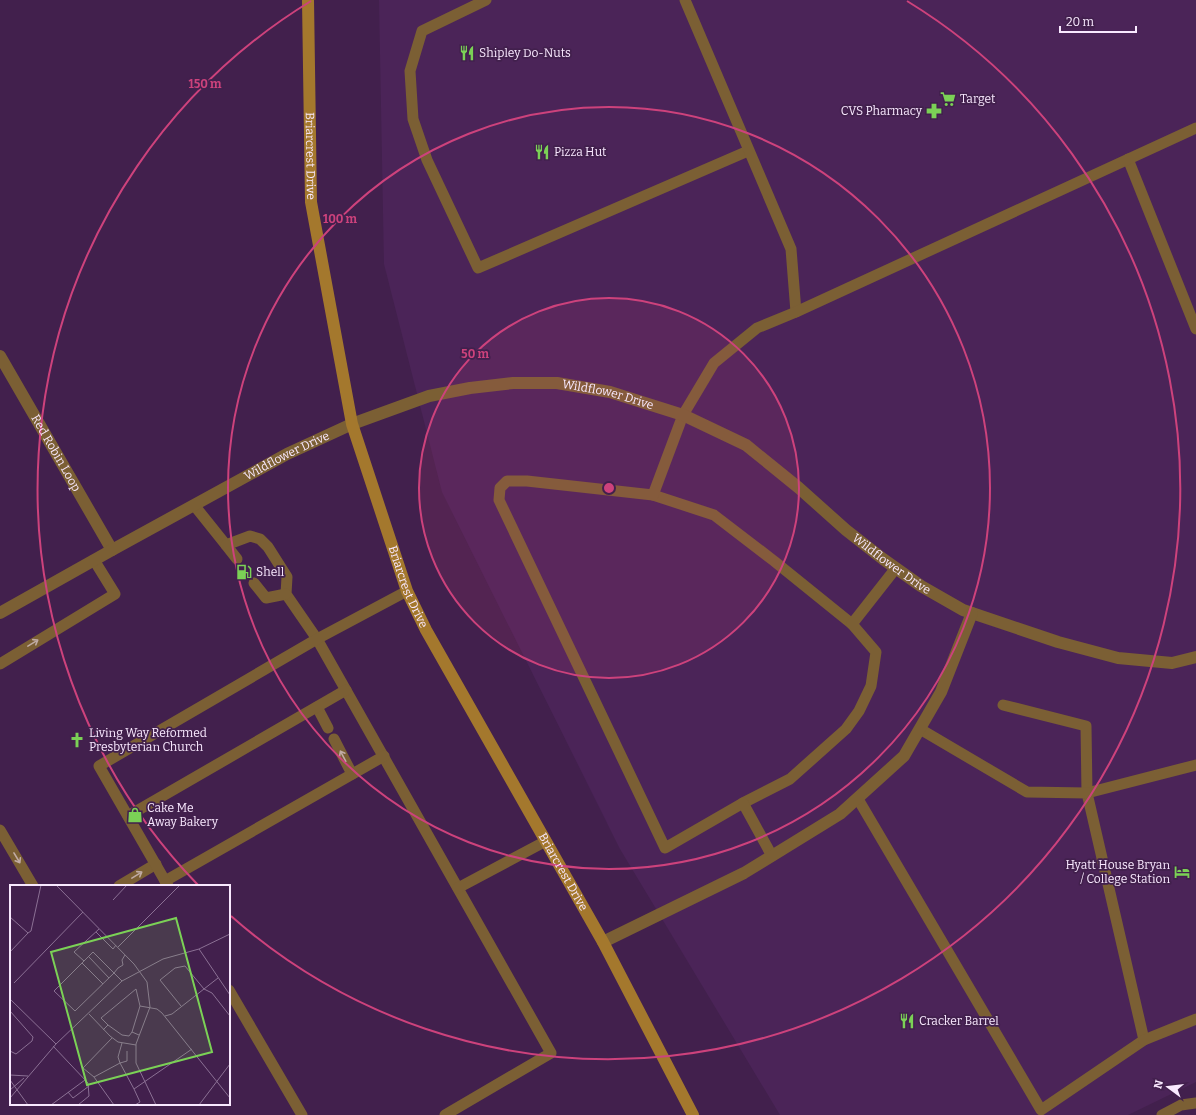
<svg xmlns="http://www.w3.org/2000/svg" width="1196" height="1115" viewBox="0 0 1196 1115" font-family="Bitter,serif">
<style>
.built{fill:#4b2458}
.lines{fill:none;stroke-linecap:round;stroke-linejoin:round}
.lane{stroke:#7b5f34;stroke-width:11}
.street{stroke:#7b5f34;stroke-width:12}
.secondary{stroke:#a4782d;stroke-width:12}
.oneway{stroke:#c0aba4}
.ring{fill:none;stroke:#cd427c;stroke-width:2}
.labels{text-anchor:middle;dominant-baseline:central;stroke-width:3.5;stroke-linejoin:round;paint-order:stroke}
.poi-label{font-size:12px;fill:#f9e9ff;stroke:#42204d;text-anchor:start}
.street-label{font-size:12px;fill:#f9e9ff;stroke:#42204d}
.inset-road{fill:none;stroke:#8b7094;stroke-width:1}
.view{fill:#7bd156;fill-opacity:0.15;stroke:#7bd156;stroke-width:2}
.inset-edge{fill:none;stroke:#f9e9ff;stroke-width:2}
.centre{fill:#cd427c;stroke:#42204d;stroke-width:2}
.ring-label{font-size:12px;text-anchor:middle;font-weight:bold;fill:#cd427c;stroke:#42204d;stroke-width:3.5;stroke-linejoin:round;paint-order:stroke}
</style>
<rect width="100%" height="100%" fill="#42204d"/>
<path class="built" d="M379 0H1196V1082L1128 1115H780L620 849 442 492 384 264Z"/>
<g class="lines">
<g class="lane">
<path d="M486 0 422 31 410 71 413 119 427 160 478 268 748 151"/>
<path d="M685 0 791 249 796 312"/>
<path d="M1128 159 1196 329"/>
<path d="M653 495 714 515 774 561 852 624"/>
<path d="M194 505 226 545 250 536 260 539 268 547 287 577 286 594 317 639 551 1053 445 1115"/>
<path d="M226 545 237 559"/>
<path d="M254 583 266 598 286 594"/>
<path d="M0 664 115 594 94 560"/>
<path d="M1003 705 1086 726 1087 793 1196 765"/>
<path d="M317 707 328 728"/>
<path d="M334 739 352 774"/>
<path d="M858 799 1041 1110 1144 1040 1087 793 1027 792 920 729"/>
<path d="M743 803 790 779 846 729 859 711 871 686 876 652 852 624 896 568"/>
<path d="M128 816 346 690"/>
<path d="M0 830 33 886"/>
<path d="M772 856 743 803 665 848 499 500 500 488 507 481H527L653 495 683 415 714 363 757 328 796 312 1196 128"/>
<path d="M165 881 384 756"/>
<path d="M119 886 156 864"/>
<path d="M168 886 99 766 317 639 407 591"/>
<path d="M458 888 546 841"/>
<path d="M229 990 302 1115"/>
<path d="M1144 1040 1196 1019"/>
<path d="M1162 1115 1181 1105 1196 1103"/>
</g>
<g class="street">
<path id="s1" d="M0 356 112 550"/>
<path id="s2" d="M0 613 112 550 287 454 352 424 429 396 470 388 513 383H557L610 392 683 415 746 445 799 488 846 530 883 559 921 586 963 610 1058 642 1118 658 1172 663 1196 657"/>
<path d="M603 942 744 873 840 814 904 756 941 692 972 613"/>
</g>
<path class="secondary" id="s3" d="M308 0 311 202 352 424 407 591 426 630 603 942 693 1115"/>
</g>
<defs><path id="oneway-shaft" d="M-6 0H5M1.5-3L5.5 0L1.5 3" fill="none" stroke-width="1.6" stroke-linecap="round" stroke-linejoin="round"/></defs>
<g class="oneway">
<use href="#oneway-shaft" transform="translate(33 643) rotate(-31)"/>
<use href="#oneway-shaft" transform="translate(343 756) rotate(-118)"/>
<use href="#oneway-shaft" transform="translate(17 858) rotate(59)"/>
<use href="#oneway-shaft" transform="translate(137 875) rotate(-31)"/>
</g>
<circle cx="609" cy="488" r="190" fill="#cd427c" fill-opacity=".12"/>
<g class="ring">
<circle cx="609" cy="488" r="190"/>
<circle cx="609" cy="488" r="381"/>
<path d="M198 885A571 571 0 0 1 311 1M907 1A571 571 0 1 1 231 916"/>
</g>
<defs>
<symbol id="restaurant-bare" viewBox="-9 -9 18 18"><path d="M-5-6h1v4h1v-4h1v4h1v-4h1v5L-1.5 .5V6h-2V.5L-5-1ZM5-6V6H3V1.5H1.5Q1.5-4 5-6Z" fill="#7bd156" stroke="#42204d" stroke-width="2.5" paint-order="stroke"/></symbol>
<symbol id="supermarket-bare" viewBox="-9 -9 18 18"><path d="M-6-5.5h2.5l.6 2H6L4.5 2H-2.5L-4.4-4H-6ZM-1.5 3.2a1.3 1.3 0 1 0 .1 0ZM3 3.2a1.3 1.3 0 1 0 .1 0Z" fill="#7bd156" stroke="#42204d" stroke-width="2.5" paint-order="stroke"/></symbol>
<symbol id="pharmacy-bare" viewBox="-9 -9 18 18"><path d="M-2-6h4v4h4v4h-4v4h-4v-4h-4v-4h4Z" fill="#7bd156" stroke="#42204d" stroke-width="2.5" paint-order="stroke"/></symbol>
<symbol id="fuel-bare" viewBox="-9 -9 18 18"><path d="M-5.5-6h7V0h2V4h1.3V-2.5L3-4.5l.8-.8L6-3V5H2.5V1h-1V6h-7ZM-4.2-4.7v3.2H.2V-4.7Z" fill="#7bd156" stroke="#42204d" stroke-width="2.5" paint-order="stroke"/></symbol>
<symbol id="church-bare" viewBox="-9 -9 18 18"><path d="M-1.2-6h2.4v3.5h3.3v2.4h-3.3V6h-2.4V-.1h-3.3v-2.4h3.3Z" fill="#7bd156" stroke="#42204d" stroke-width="2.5" paint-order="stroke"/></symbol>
<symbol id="shop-bare" viewBox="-9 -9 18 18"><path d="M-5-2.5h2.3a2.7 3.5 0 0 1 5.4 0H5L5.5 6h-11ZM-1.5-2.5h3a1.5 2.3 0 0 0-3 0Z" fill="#7bd156" stroke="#42204d" stroke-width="2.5" paint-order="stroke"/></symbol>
<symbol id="hotel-bare" viewBox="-9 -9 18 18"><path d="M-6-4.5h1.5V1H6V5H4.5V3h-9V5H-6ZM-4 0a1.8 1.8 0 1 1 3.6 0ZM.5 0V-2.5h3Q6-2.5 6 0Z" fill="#7bd156" stroke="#42204d" stroke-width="2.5" paint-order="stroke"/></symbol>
</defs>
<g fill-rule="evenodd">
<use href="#restaurant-bare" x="456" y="42" width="22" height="22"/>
<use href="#supermarket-bare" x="937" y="88" width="22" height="22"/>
<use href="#pharmacy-bare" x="923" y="100" width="22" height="22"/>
<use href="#restaurant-bare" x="531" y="141" width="22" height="22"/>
<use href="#fuel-bare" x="233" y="561" width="22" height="22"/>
<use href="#church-bare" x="66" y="729" width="22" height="22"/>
<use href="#shop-bare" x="124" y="804" width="22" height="22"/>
<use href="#hotel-bare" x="1171" y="861" width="22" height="22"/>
<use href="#restaurant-bare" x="896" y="1010" width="22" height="22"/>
</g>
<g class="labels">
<g class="poi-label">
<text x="479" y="53">Shipley Do-Nuts</text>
<text x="960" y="99">Target</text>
<text x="922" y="111" text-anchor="end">CVS Pharmacy</text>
<text x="554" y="152">Pizza Hut</text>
<text x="256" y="572">Shell</text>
<text x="89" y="733">Living Way Reformed<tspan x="89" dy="14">Presbyterian Church</tspan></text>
<text x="147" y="808">Cake Me<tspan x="147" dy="14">Away Bakery</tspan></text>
<text x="1170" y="865" text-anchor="end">Hyatt House Bryan<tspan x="1170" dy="14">/ College Station</tspan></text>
<text x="919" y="1021">Cracker Barrel</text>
</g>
<g class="street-label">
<text stroke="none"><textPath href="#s3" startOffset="156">Briarcrest Drive</textPath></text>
<text stroke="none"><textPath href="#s2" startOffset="663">Wildflower Drive</textPath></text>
<text stroke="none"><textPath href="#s1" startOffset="112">Red Robin Loop</textPath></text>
<text stroke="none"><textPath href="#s2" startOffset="327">Wildflower Drive</textPath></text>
<text stroke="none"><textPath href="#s2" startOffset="999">Wildflower Drive</textPath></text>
<text stroke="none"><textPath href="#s3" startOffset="600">Briarcrest Drive</textPath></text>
<text stroke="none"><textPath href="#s3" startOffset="925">Briarcrest Drive</textPath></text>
</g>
</g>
<g transform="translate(10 885)">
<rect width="220" height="220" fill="#42204d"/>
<path class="inset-road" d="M46 0 124 79 137 97 140 122 126 159V178L146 220M103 15 117 0M0 32 18 48 21 46 31 0M86 47 103 64 106 60M108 62 170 0M189 64 220 110M0 67 18 48M79 72 99 93M74 76 64 67 89 44M72 78 93 99M112 96 83 67 44 106 65 126 104 88 108 83 113 80 112 75 115 70M4 98 73 27M0 114 46 159M171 121 150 95 165 83 175 81 194 104 202 108 220 131M0 126 23 152 22 156 6 169 0 166M79 129 100 151 108 157 126 160M155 131 162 129 208 93M98 140 112 150 119 151 122 147 129 150M93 145 98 140 91 133 126 104 130 121 147 124 152 128 220 213M122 147 130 121M102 153 73 183 84 192 110 178 108 172 112 158M43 161 78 198 79 211 68 220M117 166V176L110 178 124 204 182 164M0 190 18 191M84 192 104 220M0 195 18 220M124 204 130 217 125 220M0 205 14 193M58 207 63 213 79 201M0 213 46 159 112 96 153 74 189 64 220 49M41 220 75 195M189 220 220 179"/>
<path class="view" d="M166 33 202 167 77 200 41 67Z"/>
<rect width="220" height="220" class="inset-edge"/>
</g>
<circle cx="609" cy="488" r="6" class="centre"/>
<g class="ring-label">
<text x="205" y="88">150 m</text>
<text x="340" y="223">100 m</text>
<text x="475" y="358">50 m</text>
</g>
<g transform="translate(1168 1087) rotate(285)" stroke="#42204d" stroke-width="3" paint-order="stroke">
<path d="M0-3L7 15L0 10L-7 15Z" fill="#f9e9ff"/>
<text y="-6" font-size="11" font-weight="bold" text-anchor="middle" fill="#f9e9ff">N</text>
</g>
<path d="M1060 26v6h76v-6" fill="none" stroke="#f9e9ff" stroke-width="2"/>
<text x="1066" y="26" font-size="12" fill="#f9e9ff" stroke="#42204d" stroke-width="3" paint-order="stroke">20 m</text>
</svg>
